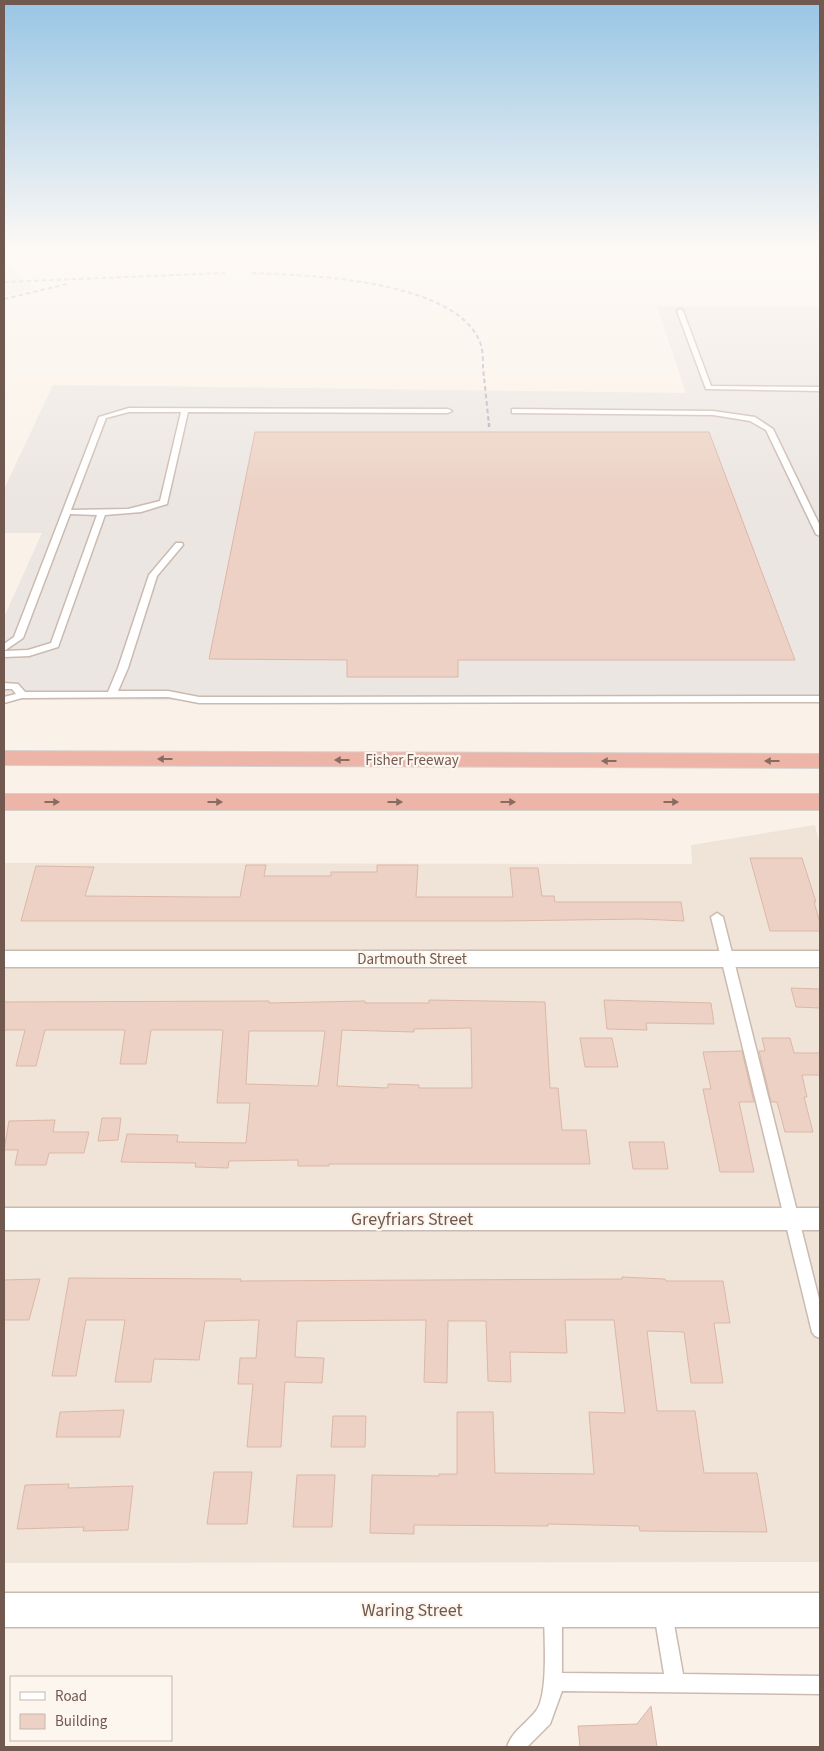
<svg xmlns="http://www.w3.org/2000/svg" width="824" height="1751" viewBox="0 0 824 1751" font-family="'Source Sans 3',sans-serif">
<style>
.residential{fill:#f0e4d8}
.industrial{fill:#ebe6e2}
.building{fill:#ecd1c4;stroke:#dcb7a7;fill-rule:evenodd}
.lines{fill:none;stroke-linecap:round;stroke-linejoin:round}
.service-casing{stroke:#cbbab0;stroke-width:3}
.minor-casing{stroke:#cbbab0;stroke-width:3}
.motorway-casing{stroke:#d7d1ce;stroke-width:2}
.service{fill:#fff;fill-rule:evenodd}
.minor{fill:#fff;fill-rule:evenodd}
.motorway{fill:#ecb5a8;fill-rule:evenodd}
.rail-far1{stroke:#b5a8c2;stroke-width:2;stroke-dasharray:4.5 3;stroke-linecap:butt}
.rail{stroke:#b5a8c2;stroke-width:2.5;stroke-dasharray:5.5 4;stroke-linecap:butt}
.oneway{fill:#8a6b62}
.labels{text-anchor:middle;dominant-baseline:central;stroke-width:4.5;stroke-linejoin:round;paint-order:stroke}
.street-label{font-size:15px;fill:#715950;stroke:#fdf6ef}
.near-street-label{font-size:18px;fill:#715950;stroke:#fdf6ef}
</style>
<rect width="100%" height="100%" fill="#faf2e9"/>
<path class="residential" d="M815 825 820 846V1562L4 1563V863L692 864 691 845Z"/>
<g class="industrial">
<path d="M4 263H5L36 288 4 296Z"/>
<path d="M657 306 820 307V701L4 700V617L42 533H4V489L53 385 686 393Z"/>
</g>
<g class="building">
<path d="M255 432H709L795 660H458V677H347V660L209 659Z"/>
<path d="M750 858H802L816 902H814L820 923V931H770Z"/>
<path d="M246 865H266L264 876H331V872H377V865H418L416 897H513L510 868H538L542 896H554L555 902H681L684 921 640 919 504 921H21L36 866 94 867 85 896 206 897H240Z"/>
<path d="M791 988 820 989V1008L796 1007Z"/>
<path d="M429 1000 545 1002 550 1088H558L562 1130H586L590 1164H329V1166H298V1160L229 1161 228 1168 195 1167 196 1163 121 1162 127 1134 178 1135 177 1142 246 1143 250 1103H217L223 1030H151L146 1064H120L125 1030H45L36 1066H16L25 1030H4V1002L269 1001V1003L365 1001V1003H429ZM471 1028 472 1088H419V1085L388 1084V1088L337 1086 342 1030 414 1032V1029ZM249 1031H325L318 1086 246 1084Z"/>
<path d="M604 1000 711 1003 714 1024 646 1023 647 1030 607 1029Z"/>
<path d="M580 1038H612L618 1067H585Z"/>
<path d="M762 1038H790L794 1053H820V1075H802L807 1097H804L813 1132H785L777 1102H771L759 1051H765Z"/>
<path d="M742 1051 754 1102H739L754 1172H720L703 1089H711L703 1052Z"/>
<path d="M102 1118H121L118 1140 98 1141Z"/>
<path d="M55 1120 53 1132H89L84 1153H49L46 1165H15L18 1150H4L9 1121Z"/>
<path d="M629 1142H664L668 1169H633Z"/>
<path d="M622 1277 665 1279 666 1281H723L730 1323H714L723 1383H691L684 1332 647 1331 657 1411H695L704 1473H757L767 1532 640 1531 639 1526 548 1524V1526L414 1525V1534L370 1533 372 1475 439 1476V1474H457V1412H493L495 1473 594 1474 589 1412 625 1413 614 1320H565L567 1353 510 1352 511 1382 488 1381 486 1321H448L447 1383 424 1382 426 1320 297 1321 295 1357 324 1358 322 1383 285 1382 281 1447H247L253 1384H238L240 1358H256L259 1320 205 1321 199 1360 154 1359 151 1382H115L125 1320H86L76 1376H52L69 1278 241 1279 240 1281 622 1279Z"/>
<path d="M40 1279 29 1320H4V1280Z"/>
<path d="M124 1410 120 1437H56L60 1412Z"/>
<path d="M333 1416H366L365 1447H331Z"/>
<path d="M214 1472H252L247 1524H207Z"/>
<path d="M297 1475H335L332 1527H293Z"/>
<path d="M69 1484 68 1488 133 1486 128 1530 83 1531 84 1527 17 1529 25 1485Z"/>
<path d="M651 1706 657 1747H580L578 1726 637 1724Z"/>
</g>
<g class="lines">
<defs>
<g id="service">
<path d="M680 309 683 311 711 386 820 387V391L706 389 677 311Z"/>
<path d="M129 408 448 409 452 411 448 413 188 412 167 504 141 512 105 515 58 647 29 656 4 657V651L28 650 51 643 97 515 70 514 23 638 4 651V644L14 637 99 417ZM129 412H181L160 501 128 509 71 510 106 418Z"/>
<path d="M512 409 713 411 755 417 773 429 820 526V536L816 534 766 430 750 421 713 415 515 413H512Z"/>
<path d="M176 543H182L183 545 157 576 128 668 118 691H168L199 697 820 696V702L199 703 168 697 22 698 4 703V697L16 694 12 689H4V683L18 684 25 692H108L118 668 149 575Z"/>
<path d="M717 913 723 917 820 1303V1338L815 1336 812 1332 711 917Z"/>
<path d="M553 1602 559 1605 562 1611V1673L664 1674 654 1613 657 1607 663 1604 669 1607 672 1613 683 1674 820 1676V1694L562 1691 550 1724 527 1747H507C512 1731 526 1724 536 1711 549 1694 544 1635 544 1611L547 1605Z"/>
</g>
<g id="minor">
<rect x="4" y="951" width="816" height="16"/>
<rect x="4" y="1208" width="816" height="22"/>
<rect x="4" y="1593" width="816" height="34"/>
</g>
<g id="motorway">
<path d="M4 751 820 754V768L4 765Z"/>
<rect x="4" y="794" width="816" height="16"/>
</g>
</defs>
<use href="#service" class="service-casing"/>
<use href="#minor" class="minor-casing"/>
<use href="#motorway" class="motorway-casing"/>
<use href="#service" class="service"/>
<use href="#minor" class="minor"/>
<use href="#motorway" class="motorway"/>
<g class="rail-far1">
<path d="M252 273C309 275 460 280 481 345 483 352 483 361 483 368 485 387 487 406 489 425"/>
<path d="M4 282 225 273"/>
<path d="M4 299 67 284"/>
</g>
<path class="rail" d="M489 423V427"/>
</g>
<defs><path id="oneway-solid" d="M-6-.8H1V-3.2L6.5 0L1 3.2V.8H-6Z" transform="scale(1.25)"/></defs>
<g class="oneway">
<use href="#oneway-solid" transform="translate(165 759) rotate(-180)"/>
<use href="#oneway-solid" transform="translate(342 760) rotate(-180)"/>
<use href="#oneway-solid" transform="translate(609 761) rotate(-180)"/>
<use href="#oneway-solid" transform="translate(772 761) rotate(-180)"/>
<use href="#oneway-solid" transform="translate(52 802)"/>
<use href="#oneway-solid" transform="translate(215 802)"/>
<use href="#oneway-solid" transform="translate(395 802)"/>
<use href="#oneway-solid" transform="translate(508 802)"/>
<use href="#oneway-solid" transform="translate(671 802)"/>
</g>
<linearGradient id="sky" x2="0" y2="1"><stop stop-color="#98c5e5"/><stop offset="0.5" stop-color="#fdf9f5"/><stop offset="1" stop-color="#fdf9f5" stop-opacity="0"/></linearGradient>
<rect width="824" height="496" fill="url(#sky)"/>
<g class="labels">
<g class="street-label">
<text x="412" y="760">Fisher Freeway</text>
<text x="412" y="959">Dartmouth Street</text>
</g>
<g class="near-street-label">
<text x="412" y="1219">Greyfriars Street</text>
<text x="412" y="1610">Waring Street</text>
</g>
</g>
<rect width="824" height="1751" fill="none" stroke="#715950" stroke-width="10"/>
<rect x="10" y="1676" width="162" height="65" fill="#fdf6ef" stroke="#c5b7af"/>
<rect x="20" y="1692" width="25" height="8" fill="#ffffff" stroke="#c5b7af"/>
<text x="55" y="1701" font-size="15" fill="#715950">Road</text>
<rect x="20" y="1714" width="25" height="15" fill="#ecd1c4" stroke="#c5b7af"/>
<text x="55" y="1726" font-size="15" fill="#715950">Building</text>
</svg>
